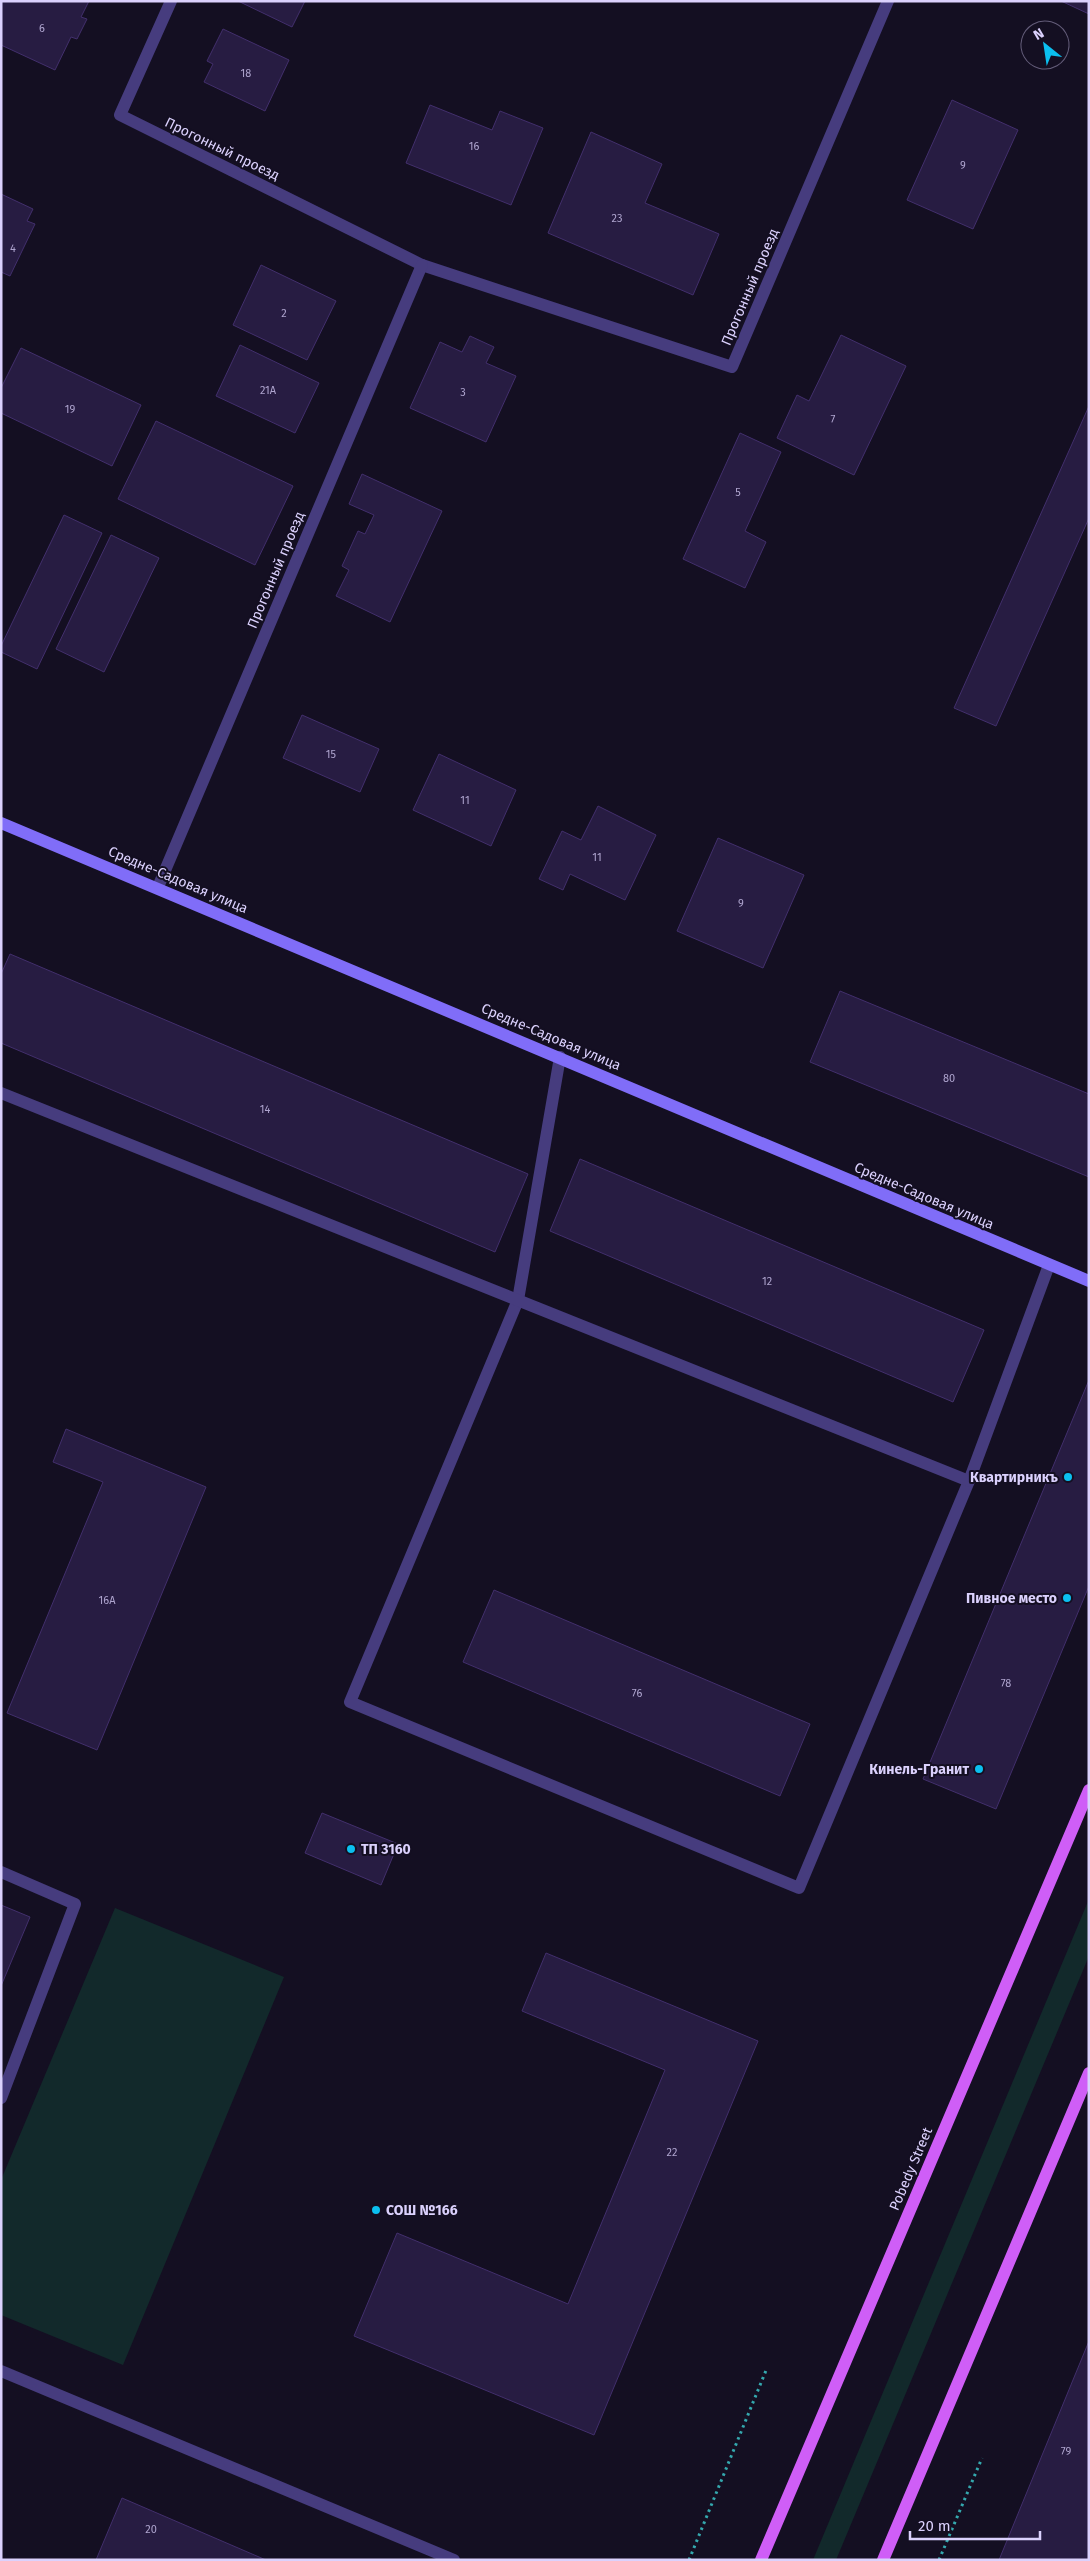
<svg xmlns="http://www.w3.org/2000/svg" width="1090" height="2561" viewBox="0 0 1090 2561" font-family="'Fira Sans',sans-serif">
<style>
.green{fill:#12292b}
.building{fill:#271c42;stroke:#422f6c}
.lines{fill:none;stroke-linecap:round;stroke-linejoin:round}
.path{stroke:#34a8ae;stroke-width:3;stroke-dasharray:2.5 4;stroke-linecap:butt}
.lane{stroke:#463c7e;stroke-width:12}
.street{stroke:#463c7e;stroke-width:12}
.secondary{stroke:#806df8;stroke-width:12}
.primary{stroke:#cf5ef7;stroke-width:12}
.poi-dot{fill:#0bbfef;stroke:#140f22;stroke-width:2}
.labels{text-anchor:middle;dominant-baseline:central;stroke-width:4;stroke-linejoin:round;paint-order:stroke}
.number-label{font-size:11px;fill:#aea4ce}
.street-label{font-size:14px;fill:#dbd1fd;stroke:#140f22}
.poi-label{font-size:14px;font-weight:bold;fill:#dbd1fd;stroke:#140f22;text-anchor:end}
</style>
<rect width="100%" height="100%" fill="#140f22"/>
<g class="green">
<path d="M1089 1899V1956L836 2560H813Z"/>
<path d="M115 1908 284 1977 123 2365 1 2315V2180Z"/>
</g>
<g class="building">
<path d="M1 1H89L81 17 87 19 77 39 71 37 55 70 1 45Z"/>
<path d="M238 1H305L292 27Z"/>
<path d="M1061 1H1089V14Z"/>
<path d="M223 29 289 60 265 111 204 82 213 64 207 61Z"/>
<path d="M952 100 1018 130 973 229 907 200Z"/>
<path d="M430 105 492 130 500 111 543 128 511 205 406 163Z"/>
<path d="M591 132 662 164 645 203 719 234 693 295 548 233Z"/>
<path d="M1 194 33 209 27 221 35 224 10 276 1 272Z"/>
<path d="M261 265 336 301 307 360 233 325Z"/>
<path d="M841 335 906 366 854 475 777 438 797 395 809 401Z"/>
<path d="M470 336 494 347 486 363 516 376 486 442 410 408 440 342 462 352Z"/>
<path d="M240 345 319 383 295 433 216 396Z"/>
<path d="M21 348 141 405 112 466 1 413V388Z"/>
<path d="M1089 406V518L996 726 954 708Z"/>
<path d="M156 421 293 486 255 565 118 499Z"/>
<path d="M740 433 781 452 745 531 766 542 745 588 683 559Z"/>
<path d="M362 474 442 511 390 622 336 596 349 570 342 566 358 531 365 534 374 515 349 504Z"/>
<path d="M64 515 102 533 37 669 1 652V646Z"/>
<path d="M111 535 159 558 104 672 56 649Z"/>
<path d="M302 715 379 749 360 792 283 758Z"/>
<path d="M439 754 516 790 491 846 413 810Z"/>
<path d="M598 806 656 835 625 900 570 874 563 890 539 879 562 831 581 840Z"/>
<path d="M718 838 804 875 763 968 677 931Z"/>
<path d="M10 954 528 1174 495 1252 1 1043V974Z"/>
<path d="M840 991 1089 1094V1177L810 1062Z"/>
<path d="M580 1159 984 1330 953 1402 550 1231Z"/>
<path d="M1089 1380V1586L996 1809 923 1779Z"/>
<path d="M66 1429 206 1487 97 1750 7 1713 103 1482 53 1462Z"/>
<path d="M494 1590 810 1724 780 1796 463 1662Z"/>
<path d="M322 1813 398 1844 381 1885 305 1853Z"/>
<path d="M1 1905 30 1917 1 1986Z"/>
<path d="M546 1953 758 2041 594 2435 354 2336 397 2233 568 2304 665 2070 522 2011Z"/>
<path d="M1089 2341V2560H999Z"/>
<path d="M122 2498 266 2560H96Z"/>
</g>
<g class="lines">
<g class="path">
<path d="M689 2560 767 2368"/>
<path d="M939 2560 982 2458"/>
</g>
<g class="lane">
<path d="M560 1057 518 1300 350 1702 799 1888 969 1481 1049 1265"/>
<path d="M1 1093 969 1481"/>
<path d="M1 1872 75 1904 1 2098"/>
<path d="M1 2371 454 2560"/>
</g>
<g class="street">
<path d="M171 1 120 115 422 265 732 367 888 1"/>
<path d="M158 887 422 265"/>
</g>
<path class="secondary" d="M1 823 1089 1281"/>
<g class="primary">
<path d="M761 2560 1089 1790"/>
<path d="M883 2560 1089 2073"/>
</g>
</g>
<g class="poi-dot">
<circle cx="1068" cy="1477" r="5"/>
<circle cx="1067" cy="1598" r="5"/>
<circle cx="979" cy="1769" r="5"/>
<circle cx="351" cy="1849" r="5"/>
<circle cx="376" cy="2210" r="5"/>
</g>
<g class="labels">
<g class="number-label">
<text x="42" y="28">6</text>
<text x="246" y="73">18</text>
<text x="474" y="146">16</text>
<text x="963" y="165">9</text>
<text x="617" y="218">23</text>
<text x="13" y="248">4</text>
<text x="284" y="313">2</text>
<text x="268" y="390">21А</text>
<text x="463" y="392">3</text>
<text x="70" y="409">19</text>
<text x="833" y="419">7</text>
<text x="738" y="492">5</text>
<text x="331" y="754">15</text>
<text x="465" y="800">11</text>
<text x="597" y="857">11</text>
<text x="741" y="903">9</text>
<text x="949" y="1078">80</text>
<text x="265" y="1109">14</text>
<text x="767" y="1281">12</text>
<text x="107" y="1600">16А</text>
<text x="1006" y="1683">78</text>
<text x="637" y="1693">76</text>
<text x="672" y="2152">22</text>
<text x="1066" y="2451">79</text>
<text x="151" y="2529">20</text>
</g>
<g class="street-label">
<text transform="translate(222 149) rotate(26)">Прогонный проезд</text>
<text transform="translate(750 287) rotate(-67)">Прогонный проезд</text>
<text transform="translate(276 570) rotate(-67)">Прогонный проезд</text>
<text transform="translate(178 880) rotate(23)">Средне-Садовая улица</text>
<text transform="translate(551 1037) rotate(23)">Средне-Садовая улица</text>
<text transform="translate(924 1196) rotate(23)">Средне-Садовая улица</text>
<text transform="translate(911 2169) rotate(-67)">Pobedy Street</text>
</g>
<g class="poi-label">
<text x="1058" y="1477">Квартирникъ</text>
<text x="1057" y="1598">Пивное место</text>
<text x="969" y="1769">Кинель-Гранит</text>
<text x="361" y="1849" text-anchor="start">ТП 3160</text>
<text x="386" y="2210" text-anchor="start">СОШ №166</text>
</g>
</g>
<rect width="1090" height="2561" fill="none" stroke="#dbd1fd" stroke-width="5"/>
<g transform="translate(1045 45) rotate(330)"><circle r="24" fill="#140f22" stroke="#645d7a"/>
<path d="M0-4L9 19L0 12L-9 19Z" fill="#0bbfef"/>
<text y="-8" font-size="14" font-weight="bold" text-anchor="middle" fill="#dbd1fd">N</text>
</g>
<path d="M910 2531v8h130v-8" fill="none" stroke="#dbd1fd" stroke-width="2.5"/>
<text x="918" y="2531" font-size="15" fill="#dbd1fd" stroke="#140f22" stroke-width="4" paint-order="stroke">20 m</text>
</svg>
